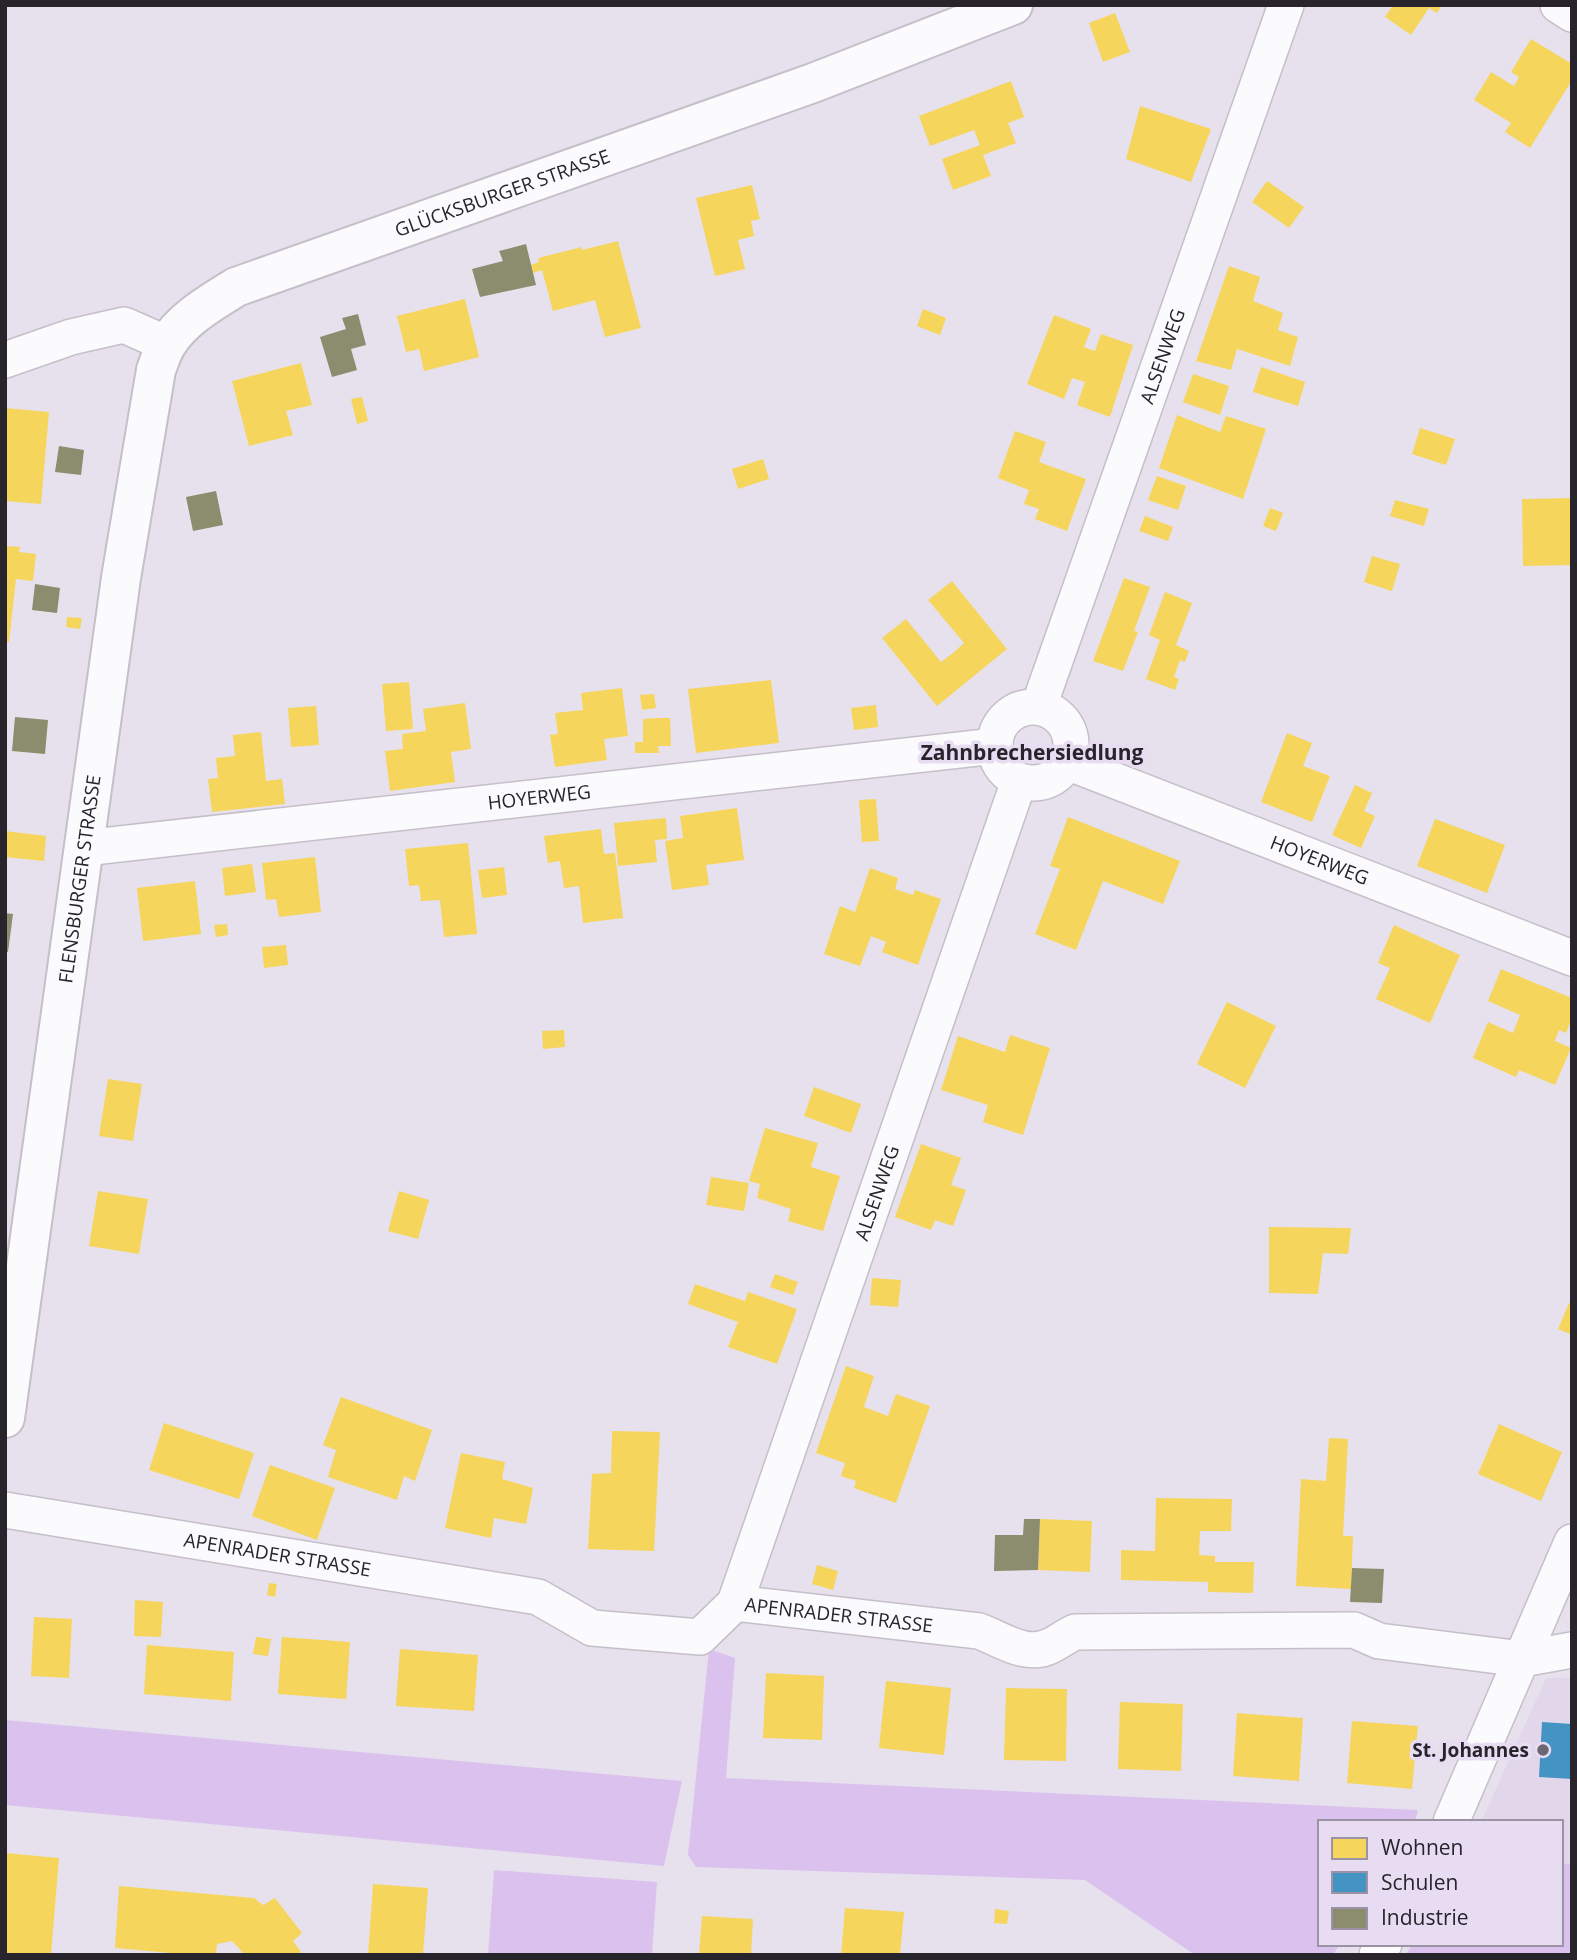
<svg xmlns="http://www.w3.org/2000/svg" width="1577" height="1960" viewBox="0 0 1577 1960" font-family="'Open Sans',sans-serif">
<style>
.built{fill:#e2d6eb}
.green{fill:#dbc2ee}
.homes{fill:#f6d55c}
.schools{fill:#4393c3}
.industry{fill:#8c8c6e}
.lines{fill:none;stroke-linecap:round;stroke-linejoin:round}
.minor-casing{stroke:#c4bfc9;stroke-width:38}
.tertiary-casing{stroke:#c4bfc9;stroke-width:42}
.minor{stroke:#fbfafc;stroke-width:35}
.tertiary{stroke:#fbfafc;stroke-width:38}
.poi-dot{fill:#6b6670;stroke:#e8dcf2;stroke-width:2.5}
.labels{text-anchor:middle;dominant-baseline:central;stroke-width:7;stroke-linejoin:round;paint-order:stroke}
.street-label{font-size:19px;fill:#28242c;stroke:#e8dcf2}
.poi-label{font-size:19px;font-weight:bold;fill:#28242c;stroke:#e8dcf2;text-anchor:end}
.neighbourhood-label{font-size:21px;font-weight:bold;fill:#28242c;stroke:#e8dcf2}
</style>
<rect width="100%" height="100%" fill="#e7e1ed"/>
<path class="built" d="M1546 1678H1572V1864H1561V1822H1481Z"/>
<g class="green">
<path d="M709 1649 735 1658 726 1778 1418 1810 1415 1822H1320V1944H1340L1333 1955H1195L1085 1880 696 1867 688 1855Z"/>
<path d="M5 1720 682 1781 664 1866 5 1805Z"/>
<path d="M1561 1864H1572V1955H1406L1412 1944H1561Z"/>
<path d="M494 1870 657 1882 652 1955H488Z"/>
</g>
<g class="homes">
<path d="M1393 5H1442L1437 13 1429 8 1411 35 1385 17Z"/>
<path d="M1115 13 1130 52 1103 62 1089 23Z"/>
<path d="M1531 39 1572 64V80L1530 148 1505 132 1511 123 1474 100 1491 72 1514 86 1519 77 1511 72Z"/>
<path d="M1011 81 1024 117 1008 123 1016 143 983 155 991 176 953 190 942 159 980 145 974 130 930 146 919 116Z"/>
<path d="M1140 106 1211 129 1191 182 1126 159Z"/>
<path d="M1267 181 1304 207 1289 228 1252 202Z"/>
<path d="M752 185 760 219 751 221 754 236 738 240 745 269 715 276 696 198Z"/>
<path d="M618 241 641 328 605 337 595 300 553 311 542 270 533 273 531 265 539 262 538 258 582 247V250Z"/>
<path d="M1229 266 1260 277 1253 301 1283 313 1278 330 1298 337 1290 366 1237 349 1231 370 1196 361Z"/>
<path d="M465 299 479 357 424 371 419 349 406 352 397 316Z"/>
<path d="M923 309 946 318 940 335 917 326Z"/>
<path d="M1054 315 1091 329 1084 347 1095 351 1101 334 1133 345 1110 417 1077 405 1085 382 1072 378 1064 399 1027 384Z"/>
<path d="M301 363 312 405 286 411 293 435 249 446 232 381Z"/>
<path d="M1261 367 1305 382 1298 406 1253 392Z"/>
<path d="M1193 374 1229 386 1220 415 1183 402Z"/>
<path d="M362 397 368 421 357 424 351 399Z"/>
<path d="M5 408 49 412 41 504 5 501Z"/>
<path d="M1177 415 1220 432 1226 416 1266 429 1243 499 1159 468Z"/>
<path d="M1420 428 1455 439 1446 465 1412 454Z"/>
<path d="M1015 431 1046 442 1039 462 1086 479 1067 531 1035 519 1039 509 1024 504 1029 490 998 478Z"/>
<path d="M763 459 769 479 738 489 732 469Z"/>
<path d="M1157 476 1186 486 1178 510 1148 500Z"/>
<path d="M1572 498V565L1523 566 1522 499Z"/>
<path d="M1395 500 1429 509 1424 526 1390 516Z"/>
<path d="M1270 508 1283 513 1276 531 1263 526Z"/>
<path d="M1145 516 1173 527 1168 541 1139 531Z"/>
<path d="M5 546 20 547 19 552 36 554 33 581 16 579 9 642 5 641Z"/>
<path d="M1372 556 1400 564 1392 591 1364 582Z"/>
<path d="M1124 578 1150 587 1134 631 1138 632 1123 671 1093 661Z"/>
<path d="M952 581 1007 649 937 706 882 638 906 619 941 662 953 653 964 643 928 600Z"/>
<path d="M1165 592 1192 603 1176 645 1189 651 1185 662 1180 660 1174 677 1179 679 1175 690 1146 679 1160 640 1149 635Z"/>
<path d="M67 617 82 618 80 629 66 627Z"/>
<path d="M771 680 779 743 696 753 688 689Z"/>
<path d="M409 682 413 729 386 731 382 684Z"/>
<path d="M622 688 628 736 604 739 607 760 555 767 550 735 558 734 555 713 583 710 581 693Z"/>
<path d="M654 694 656 708 642 710 640 695Z"/>
<path d="M465 703 471 749 451 752 455 782 390 791 385 751 403 749 402 734 426 731 423 709Z"/>
<path d="M876 705 878 727 854 730 851 708Z"/>
<path d="M316 706 319 745 291 747 288 708Z"/>
<path d="M657 718H670L671 746H658L659 753H635V742H643V719Z"/>
<path d="M261 732 266 781 282 779 285 804 212 812 208 779 218 778 216 758 235 756 233 735Z"/>
<path d="M1287 733 1312 743 1303 766 1330 776 1312 822 1261 802Z"/>
<path d="M1355 785 1372 793 1364 811 1375 816 1361 848 1332 835Z"/>
<path d="M876 799 879 841 862 842 859 800Z"/>
<path d="M737 808 744 860 706 865 709 885 672 890 665 841 683 838 680 816Z"/>
<path d="M1068 817 1180 861 1163 904 1103 881 1076 950 1035 934 1060 869 1050 866Z"/>
<path d="M666 818 667 839 655 840 657 862 618 866 614 823Z"/>
<path d="M1435 819 1505 845 1487 893 1417 866Z"/>
<path d="M601 829 604 854 615 853 623 918 583 923 579 886 564 888 560 861 548 863 544 836Z"/>
<path d="M5 831 46 836 44 861 5 857Z"/>
<path d="M468 843 477 934 444 937 440 900 421 901 419 885 409 886 405 849Z"/>
<path d="M315 857 321 912 279 917 276 899 266 900 262 863Z"/>
<path d="M252 864 256 892 225 896 222 868Z"/>
<path d="M504 867 507 895 482 898 478 870Z"/>
<path d="M870 868 898 878 895 889 913 895 915 890 941 899 918 965 882 952 886 942 871 936 860 966 824 954 840 906 855 912Z"/>
<path d="M195 881 201 934 143 941 137 888Z"/>
<path d="M227 924 228 935 216 937 214 925Z"/>
<path d="M1394 925 1460 955 1430 1023 1376 999 1390 968 1378 963Z"/>
<path d="M286 945 288 965 264 968 262 947Z"/>
<path d="M1501 969 1572 998V1018L1566 1033 1559 1030 1555 1041 1571 1048 1555 1085 1519 1070 1516 1077 1473 1058 1488 1022 1513 1033 1520 1015 1488 1001Z"/>
<path d="M1227 1002 1276 1026 1245 1088 1197 1064Z"/>
<path d="M564 1030 565 1047 543 1049 542 1031Z"/>
<path d="M1010 1035 1050 1048 1023 1135 983 1122 988 1105 941 1090 958 1036 1005 1052Z"/>
<path d="M108 1079 142 1084 133 1141 99 1136Z"/>
<path d="M814 1087 861 1104 851 1133 804 1116Z"/>
<path d="M765 1128 818 1143 811 1167 840 1176 823 1231 788 1221 791 1209 757 1198 760 1184 749 1181Z"/>
<path d="M921 1144 961 1158 951 1185 966 1190 953 1226 935 1220 931 1230 895 1217Z"/>
<path d="M711 1177 749 1183 744 1211 706 1205Z"/>
<path d="M98 1191 148 1199 139 1254 89 1246Z"/>
<path d="M399 1191 429 1200 418 1239 388 1231Z"/>
<path d="M1269 1227 1351 1228 1348 1254 1323 1253 1318 1294 1269 1293Z"/>
<path d="M775 1274 798 1282 793 1295 770 1287Z"/>
<path d="M872 1278 901 1280 898 1307 870 1305Z"/>
<path d="M695 1284 745 1301 748 1292 797 1309 777 1364 728 1347 738 1322 688 1304Z"/>
<path d="M1569 1303 1572 1304V1335L1558 1329Z"/>
<path d="M846 1366 874 1376 864 1407 888 1416 896 1394 930 1406 896 1503 854 1488 856 1481 841 1476 845 1463 816 1453Z"/>
<path d="M341 1397 432 1430 415 1481 404 1476 397 1500 328 1477 336 1450 323 1445Z"/>
<path d="M164 1423 254 1453 239 1499 149 1470Z"/>
<path d="M1499 1424 1562 1452 1541 1501 1478 1474Z"/>
<path d="M612 1431 660 1432 654 1551 588 1549 592 1474 611 1473Z"/>
<path d="M1329 1438 1348 1439 1343 1536H1353L1351 1589 1296 1586 1301 1479 1326 1481Z"/>
<path d="M461 1453 505 1462 502 1479 533 1488 526 1524 494 1518 491 1538 445 1528Z"/>
<path d="M270 1465 335 1488 317 1540 252 1516Z"/>
<path d="M1156 1498 1232 1499 1231 1531H1200L1199 1555 1215 1556V1562H1254L1253 1593 1208 1592V1582L1121 1580V1550L1155 1551Z"/>
<path d="M1040 1519 1092 1521 1090 1572 1038 1570Z"/>
<path d="M817 1565 838 1571 833 1590 812 1584Z"/>
<path d="M269 1583 277 1584 275 1597 267 1595Z"/>
<path d="M135 1600 163 1602 161 1637 134 1636Z"/>
<path d="M34 1617 72 1619 69 1678 31 1676Z"/>
<path d="M256 1637 271 1639 268 1656 253 1654Z"/>
<path d="M282 1637 350 1642 346 1699 278 1694Z"/>
<path d="M147 1645 234 1652 231 1701 144 1694Z"/>
<path d="M400 1649 478 1655 474 1711 396 1706Z"/>
<path d="M766 1673 824 1676 822 1740 763 1738Z"/>
<path d="M886 1681 951 1688 944 1755 879 1748Z"/>
<path d="M1006 1688 1067 1689 1066 1761 1004 1760Z"/>
<path d="M1120 1702 1183 1704 1181 1771 1118 1769Z"/>
<path d="M1237 1713 1303 1718 1299 1781 1233 1776Z"/>
<path d="M1352 1721 1418 1726 1412 1789 1347 1783Z"/>
<path d="M5 1853 59 1858 51 1955H5Z"/>
<path d="M373 1884 428 1888 423 1955H368Z"/>
<path d="M119 1886 254 1898 263 1905 275 1898 302 1933 293 1941 301 1952 300 1955H245L232 1941 217 1944 216 1955H193L115 1948Z"/>
<path d="M845 1908 904 1912 900 1955H841Z"/>
<path d="M995 1909 1009 1911 1007 1924 994 1923Z"/>
<path d="M702 1916 753 1919 751 1955H699Z"/>
</g>
<path class="schools" d="M1542 1722 1572 1724V1779L1539 1777Z"/>
<g class="industry">
<path d="M526 244 536 285 480 297 472 269 503 261 499 251Z"/>
<path d="M358 314 366 345 351 349 357 370 332 377 320 337 346 329 342 318Z"/>
<path d="M59 446 84 450 81 475 55 472Z"/>
<path d="M216 491 223 525 193 531 186 497Z"/>
<path d="M35 584 60 588 57 613 32 610Z"/>
<path d="M15 717 48 720 45 754 12 751Z"/>
<path d="M5 913 13 914 8 952H5Z"/>
<path d="M1024 1519H1040L1038 1570 994 1571 995 1535H1023Z"/>
<path d="M1352 1568 1384 1569 1382 1603 1350 1602Z"/>
</g>
<g class="lines">
<defs>
<g id="minor">
<path d="M1558 5 1572 14"/>
<path d="M5 360 71 337 124 325 167 344"/>
<path id="s1" d="M1039 706 1286 5"/>
<circle cx="1033" cy="745" r="38"/>
<path id="s2" d="M1067 762 1572 958"/>
<path id="s3" d="M84 848 995 746"/>
<path id="s4" d="M5 1510 538 1597 592 1628 700 1637 735 1603 979 1631C1001 1639 1026 1658 1050 1646 1059 1642 1066 1636 1075 1632L1354 1630 1379 1641 1522 1659 1572 1650"/>
<path id="s5" d="M735 1603 1019 781"/>
<path d="M1451 1822 1572 1542"/>
<path d="M1377 1955 1384 1944"/>
</g>
<g id="tertiary">
<path id="s6" d="M5 1418 121 578 156 370C159 362 162 352 167 344 183 318 211 303 236 287L813 83 1013 5"/>
</g>
</defs>
<use href="#minor" class="minor-casing"/>
<use href="#tertiary" class="tertiary-casing"/>
<use href="#minor" class="minor"/>
<use href="#tertiary" class="tertiary"/>
</g>
<circle class="poi-dot" cx="1543" cy="1750" r="7"/>
<g class="labels">
<g class="street-label">
<text stroke="none"><textPath href="#s6" startOffset="1460">GLÜCKSBURGER STRASSE</textPath></text>
<text stroke="none"><textPath href="#s1" startOffset="371">ALSENWEG</textPath></text>
<text stroke="none"><textPath href="#s3" startOffset="458">HOYERWEG</textPath></text>
<text stroke="none"><textPath href="#s2" startOffset="271">HOYERWEG</textPath></text>
<text stroke="none"><textPath href="#s6" startOffset="544">FLENSBURGER STRASSE</textPath></text>
<text stroke="none"><textPath href="#s5" startOffset="434">ALSENWEG</textPath></text>
<text stroke="none"><textPath href="#s4" startOffset="276">APENRADER STRASSE</textPath></text>
<text stroke="none"><textPath href="#s4" startOffset="864">APENRADER STRASSE</textPath></text>
</g>
<g class="poi-label">
<text x="1529" y="1750">St. Johannes</text>
</g>
<g class="neighbourhood-label">
<text x="1032" y="752">Zahnbrechersiedlung</text>
</g>
</g>
<rect width="1577" height="1960" fill="none" stroke="#28242c" stroke-width="14"/>
<rect x="1318" y="1820" width="245" height="126" fill="#e8dcf2" stroke="#9b92a3" stroke-width="2"/>
<rect x="1332" y="1838" width="35" height="21" fill="#f6d55c" stroke="#9b92a3" stroke-width="2"/>
<text x="1381" y="1855" font-size="21" fill="#28242c">Wohnen</text>
<rect x="1332" y="1872" width="35" height="21" fill="#4393c3" stroke="#9b92a3" stroke-width="2"/>
<text x="1381" y="1890" font-size="21" fill="#28242c">Schulen</text>
<rect x="1332" y="1908" width="35" height="21" fill="#8c8c6e" stroke="#9b92a3" stroke-width="2"/>
<text x="1381" y="1925" font-size="21" fill="#28242c">Industrie</text>
</svg>
